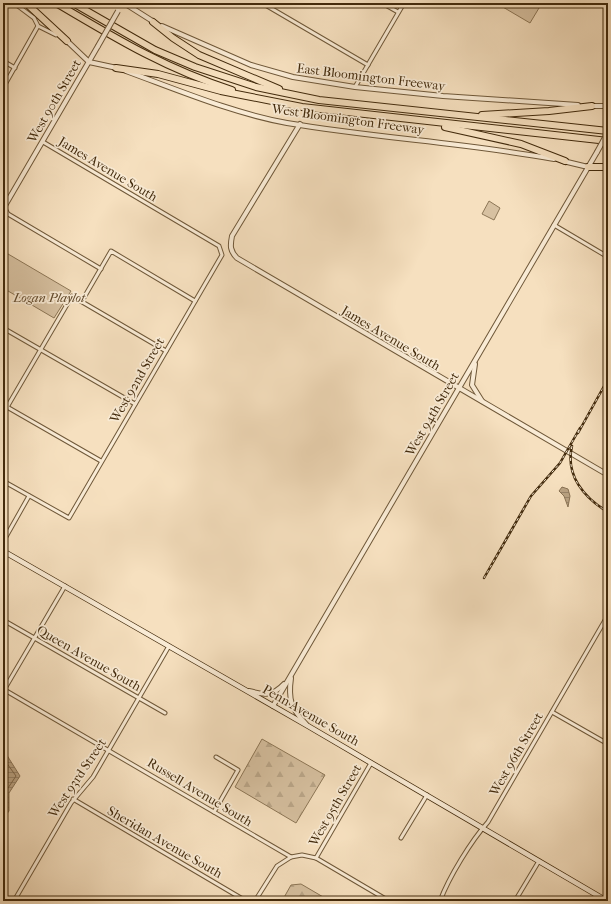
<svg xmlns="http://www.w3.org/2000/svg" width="611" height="904" viewBox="0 0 611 904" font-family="'IM FELL French Canon',serif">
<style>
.green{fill:#d7c1a1;stroke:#8c7656}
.forest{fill:url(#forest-firs);stroke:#8c7656}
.water{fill:url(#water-rules);stroke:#897253}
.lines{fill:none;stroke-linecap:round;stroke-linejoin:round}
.shore{stroke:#7e6647;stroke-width:1}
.minor-casing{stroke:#6f5839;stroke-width:5}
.tertiary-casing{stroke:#6f5839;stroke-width:6}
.secondary-casing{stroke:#422a0c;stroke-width:6}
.motorway-casing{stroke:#422a0c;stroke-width:8}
.minor{stroke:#f9ebd5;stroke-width:3}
.tertiary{stroke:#f9ebd5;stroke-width:4}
.secondary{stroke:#f9ebd5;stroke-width:4.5}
.motorway{stroke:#f6e0bf;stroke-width:6}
.rail-casing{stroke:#422a0c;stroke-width:2.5}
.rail{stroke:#f9ebd5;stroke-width:1;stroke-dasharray:3;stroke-linecap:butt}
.tertiary-bridge-casing{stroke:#6f5839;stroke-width:6;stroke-linecap:butt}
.tertiary-bridge{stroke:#f9ebd5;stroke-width:4}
.labels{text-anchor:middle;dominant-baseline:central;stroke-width:3.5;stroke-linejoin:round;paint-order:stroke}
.street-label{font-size:13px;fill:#422a0c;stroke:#f9ebd5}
.park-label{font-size:13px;font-style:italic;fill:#60482a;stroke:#f9ebd5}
</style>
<defs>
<pattern id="forest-firs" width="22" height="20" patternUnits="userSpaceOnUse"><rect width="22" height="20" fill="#d7c1a1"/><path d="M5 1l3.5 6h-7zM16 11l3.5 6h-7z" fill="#baa689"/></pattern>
<pattern id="water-rules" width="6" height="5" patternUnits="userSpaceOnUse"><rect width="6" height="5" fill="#b9a282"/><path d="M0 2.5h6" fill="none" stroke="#988469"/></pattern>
</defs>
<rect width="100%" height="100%" fill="#f6e0bf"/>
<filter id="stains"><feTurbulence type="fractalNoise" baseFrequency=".005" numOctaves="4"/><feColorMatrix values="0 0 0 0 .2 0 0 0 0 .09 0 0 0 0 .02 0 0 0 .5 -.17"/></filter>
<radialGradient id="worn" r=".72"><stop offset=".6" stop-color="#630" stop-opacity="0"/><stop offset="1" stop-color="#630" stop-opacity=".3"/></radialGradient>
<g class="green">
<path d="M496 3H542L530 23Z"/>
<path d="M489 201 500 208 494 220 482 214Z"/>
<path d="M3 251 71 291 54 318 3 288Z"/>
</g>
<g class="forest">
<path d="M262 739 325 775 296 823 235 787Z"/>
<path d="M301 884 330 901H282L291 885Z"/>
</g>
<g class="water">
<path d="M562 487 568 489 570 496 568 507 564 496 559 491Z"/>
<path d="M3 749 20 776 9 793V811L3 819Z"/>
</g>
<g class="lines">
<path class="shore" d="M3 758 16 776 6 791 3 814"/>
<defs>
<g id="minor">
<path d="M14 3 34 18 38 26 56 35"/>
<path d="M262 3 368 65"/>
<path d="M382 3 398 12"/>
<path d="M3 61 15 68"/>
<path d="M355 87 404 3"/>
<path d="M3 88 38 26"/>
<path d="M4 207 8 214 101 269"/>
<path d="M554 225 608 257"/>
<path d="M82 301 111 251 195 301"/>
<path d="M3 328 135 404"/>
<path d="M7 407 101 461"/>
<path d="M3 414 72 296 166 351"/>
<path d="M3 481 69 518 222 255 219 246 43 142"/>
<path d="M3 542 29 496"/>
<path d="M3 620 165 713"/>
<path d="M3 689 291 857 302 855 316 858 389 901"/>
<path d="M4 690 65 586"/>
<path d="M552 712 608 744"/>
<path d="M73 799 246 901"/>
<path d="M214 812 238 770 216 757"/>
<path d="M401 838 427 795"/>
<path d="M316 858 371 763"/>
<path d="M3 898 8 901"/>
<path d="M14 901 71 803 93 777 169 646"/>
<path d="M255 901 277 866 291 857"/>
<path d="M440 901C449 877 471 841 488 822L608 615"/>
<path d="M515 901 539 861"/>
</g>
<g id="tertiary">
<path d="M124 3 154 22"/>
<path d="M162 26 251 65 293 77 355 87 443 96 578 105"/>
<path d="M67 41 89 62 117 68"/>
<path d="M126 71C178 90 232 113 287 123 376 138 466 143 554 159"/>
<path d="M590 106H608"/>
<path d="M300 124 232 236C230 246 230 251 237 258L608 475"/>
<path d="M563 161 588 167"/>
<path d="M3 209 98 46"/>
<path d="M475 364 472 385 482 401"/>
<path d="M291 678C288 699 291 709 306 724"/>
<path d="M249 691C264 695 273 696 284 684"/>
<path d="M273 706 597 152"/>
</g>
<path id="secondary" d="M3 551 308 726 607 901"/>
<g id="motorway">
<path d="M26 3 67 41"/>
<path d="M56 3C115 38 166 69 232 90"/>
<path d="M73 3 155 50 195 67 256 87 319 100 608 131"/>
<path d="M153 22 173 38 199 55 279 89"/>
<path d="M116 68 158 74 221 91 302 107 608 141"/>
<path d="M482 115 549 111 592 106"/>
<path d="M445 127 521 144 565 161"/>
<path d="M588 167H608"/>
</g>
</defs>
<use href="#minor" class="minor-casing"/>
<use href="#tertiary" class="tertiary-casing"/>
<use href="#secondary" class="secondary-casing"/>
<use href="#motorway" class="motorway-casing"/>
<use href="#minor" class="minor"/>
<use href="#tertiary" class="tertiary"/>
<use href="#secondary" class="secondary"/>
<use href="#motorway" class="motorway"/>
<defs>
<g id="rail">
<path d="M578 433 608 379"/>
<path d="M572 446C565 475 584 498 608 512"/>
<path d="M484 578 531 496 560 463 580 428"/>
</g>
</defs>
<use href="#rail" class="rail-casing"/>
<use href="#rail" class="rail"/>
<defs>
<g id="tertiary-bridge">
<path d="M98 46 118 11"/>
<path d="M597 152 608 132"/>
</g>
</defs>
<use href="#tertiary-bridge" class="tertiary-bridge-casing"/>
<use href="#tertiary-bridge" class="tertiary-bridge"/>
</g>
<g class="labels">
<g class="street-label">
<text transform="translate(371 77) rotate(7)">East Bloomington Freeway</text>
<text transform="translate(54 101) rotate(-60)">West 90th Street</text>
<text transform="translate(348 119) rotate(8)">West Bloomington Freeway</text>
<text transform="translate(108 169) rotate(31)">James Avenue South</text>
<text transform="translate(391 338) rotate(31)">James Avenue South</text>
<text transform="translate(137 380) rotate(-60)">West 92nd Street</text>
<text transform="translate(432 414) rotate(-60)">West 94th Street</text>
<text transform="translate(89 658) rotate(30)">Queen Avenue South</text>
<text transform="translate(311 715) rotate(30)">Penn Avenue South</text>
<text transform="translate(516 754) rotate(-60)">West 96th Street</text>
<text transform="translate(77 778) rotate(-56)">West 93rd Street</text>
<text transform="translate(200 792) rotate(31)">Russell Avenue South</text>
<text transform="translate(335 805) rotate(-60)">West 95th Street</text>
<text transform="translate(165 842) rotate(30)">Sheridan Avenue South</text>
</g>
<g class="park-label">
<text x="49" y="297">Logan Playlot</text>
</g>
</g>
<rect width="611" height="904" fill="none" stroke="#f6e0bf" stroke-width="16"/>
<rect x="4" y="4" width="603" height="896" fill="none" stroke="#422a0c" stroke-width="2"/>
<rect x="8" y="8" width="595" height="888" fill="none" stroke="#422a0c"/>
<rect width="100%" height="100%" filter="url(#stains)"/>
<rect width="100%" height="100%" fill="url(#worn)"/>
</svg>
